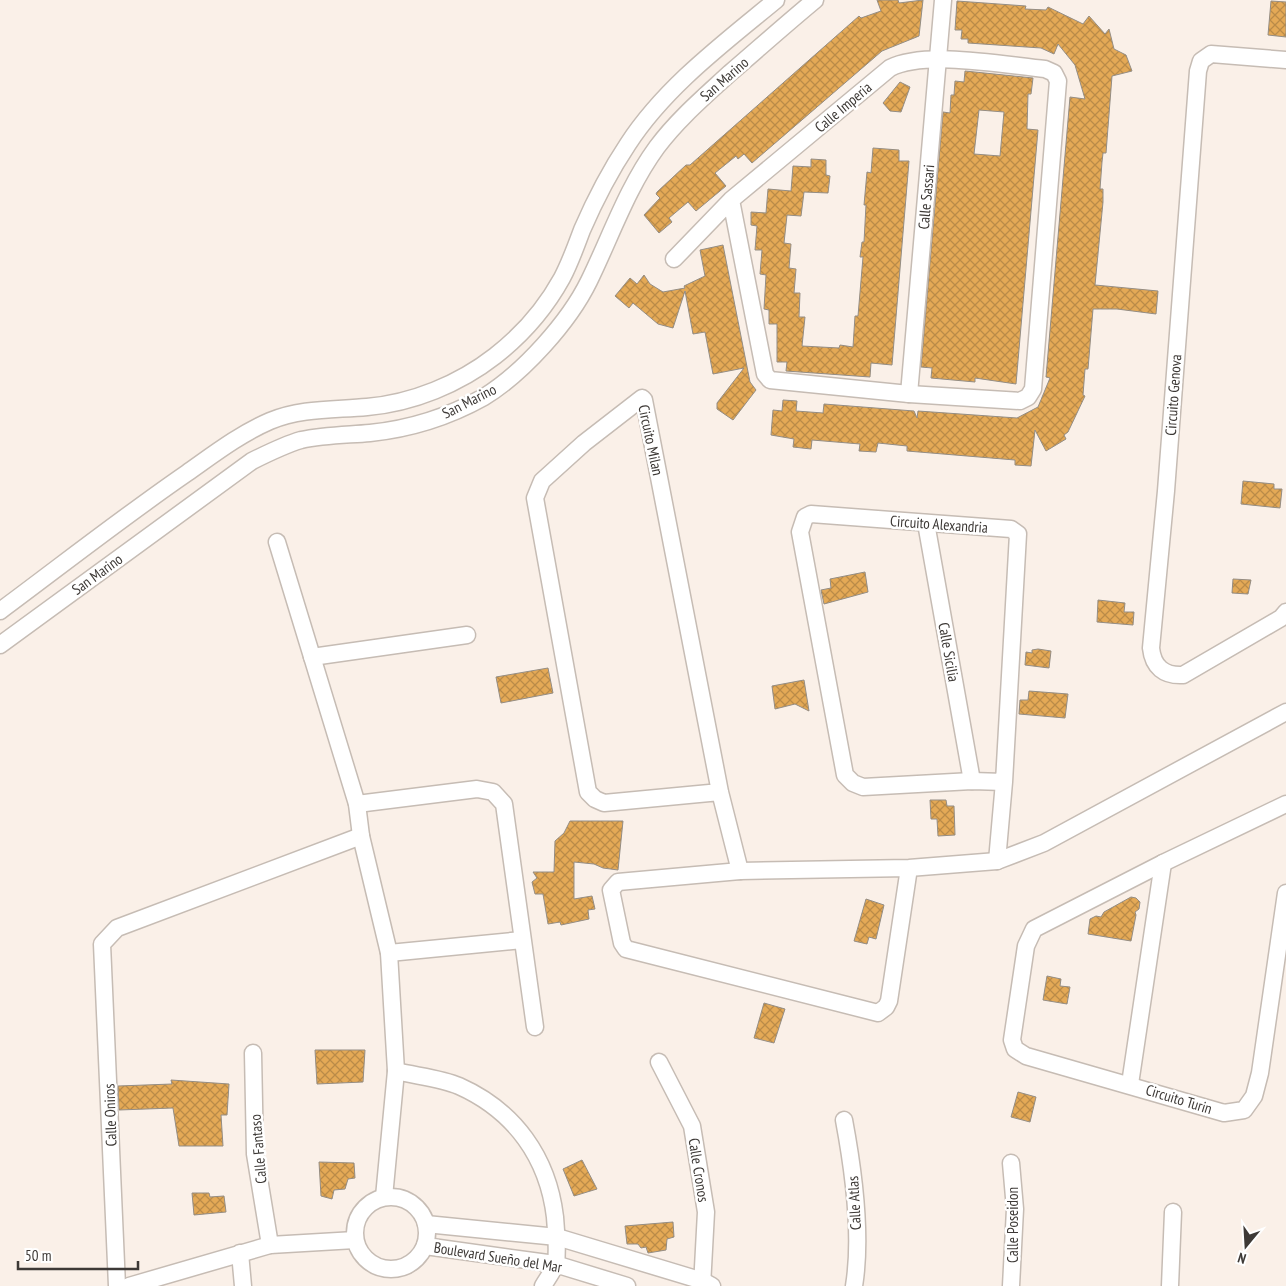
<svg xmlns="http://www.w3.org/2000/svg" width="1286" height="1286" viewBox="0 0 1286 1286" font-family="'PT Sans Narrow',sans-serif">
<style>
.building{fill:url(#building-cross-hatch);stroke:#948d84;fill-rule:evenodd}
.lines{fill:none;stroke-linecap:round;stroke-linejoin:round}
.minor-casing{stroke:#c6bcb4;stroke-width:19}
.minor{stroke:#fff;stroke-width:16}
.labels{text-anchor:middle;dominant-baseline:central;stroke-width:5;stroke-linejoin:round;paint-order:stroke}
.street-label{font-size:15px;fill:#3d3936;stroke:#fff}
</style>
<defs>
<pattern id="building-cross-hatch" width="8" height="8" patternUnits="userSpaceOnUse" patternTransform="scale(1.25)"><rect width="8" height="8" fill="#e4a956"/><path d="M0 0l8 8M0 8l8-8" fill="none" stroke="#ba8b48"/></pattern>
</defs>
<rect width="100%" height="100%" fill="#faf0e8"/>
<g class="building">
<path d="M877 0H898L899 3 923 0 919 36 882 51 752 163 744 154 738 159 736 156 715 173 726 186 696 211 688 202 669 218 672 222 659 233 644 215 660 198 656 194 657 192 686 165H690L859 16 861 18 881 11Z"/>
<path d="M957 1 1026 6 1025 9 1046 10 1048 7 1083 24 1089 16 1105 34 1109 29 1114 49 1126 55 1132 71 1112 76 1106 153H1103L1102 162 1100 189H1103V202L1095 285 1158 291 1156 314 1117 309H1093L1088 369H1085L1083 395 1085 396 1068 432 1064 435 1066 439 1046 451 1035 430 1031 466 1015 465V460L907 451V446L878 443 876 452 859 451 860 444 812 440 811 449 793 447 794 439 771 435 773 410 782 411 783 400 797 401 796 411 823 413 824 404 914 411 917 418 918 411 1017 418 1038 407 1050 378 1046 377 1070 97 1085 99 1075 65 1058 44 1054 54 1041 48 968 43V39H961L962 30H955Z"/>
<path d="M1271 1 1286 2V37L1268 35Z"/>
<path d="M965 71 1033 78 1031 94H1028L1027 129 1038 130 1016 384 975 378V382L931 378 932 368 921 367 943 112 950 113 951 95H954L955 81 964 82ZM979 110 1004 112 1000 156 974 154Z"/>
<path d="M900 82 910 87 901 112 890 111 883 103Z"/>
<path d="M873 148 899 150V161H909L892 365 871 363 870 377 786 371 787 362H777V324H769V310L764 309 766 275 760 274 762 250H755L757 226 751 225V212L766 213 768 189 791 191 793 166 811 167V159L826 160V175L830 176 828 193 804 192 801 216 787 215 784 243 791 244 789 268 796 269 794 293H800L799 317H805L802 346 839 348 840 345 853 347 855 316H858L863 257H860L862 242H864L866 205H864L867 172 871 173Z"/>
<path d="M723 245 750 382 756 390 733 420 717 409V403L744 368 713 374 705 332 693 334 685 291 673 328 658 324 633 303 629 308 615 296 630 278 637 284 644 275 650 284 663 292 685 288 684 286 705 276 700 250Z"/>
<path d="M1243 481 1274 484V489H1282L1280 508 1241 504Z"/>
<path d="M865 572 868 592 824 604 821 590 831 588 830 579Z"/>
<path d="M1233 579 1251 580 1248 594 1232 593Z"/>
<path d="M1098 600 1125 603 1124 612H1134L1133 625 1097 622Z"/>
<path d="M1038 649 1051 651 1049 668 1025 665 1026 652 1032 653V650Z"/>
<path d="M548 668 553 693 501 703 496 677Z"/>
<path d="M804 680 809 711 795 704 775 709 772 686Z"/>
<path d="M1029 691 1068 694 1065 718 1019 714 1020 700H1028Z"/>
<path d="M930 800H946L947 806H954L955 835 938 836 937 819H931Z"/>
<path d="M570 821H623L618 870 603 868 594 864 574 862V899L592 896 595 909 588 910 589 919 561 925 560 922 548 924 543 894H535L532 882 537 878 533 872H554L555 841 564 833Z"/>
<path d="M1131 897 1136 898 1140 902 1139 909 1135 912 1136 915 1131 941 1088 934 1090 919 1096 916 1101 917 1104 912Z"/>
<path d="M866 899 884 905 876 939 869 937 867 944 854 941Z"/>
<path d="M1047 976 1061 979 1060 986 1070 987 1067 1004 1043 1000Z"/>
<path d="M764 1003 785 1009 774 1043 754 1038Z"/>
<path d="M315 1050H365L363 1082 317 1084Z"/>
<path d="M171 1080 229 1084 227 1115H221L223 1146H179L173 1108 119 1110 118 1086 172 1084Z"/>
<path d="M1018 1092 1036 1097 1030 1122 1011 1117Z"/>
<path d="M582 1160 597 1189 574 1196 563 1169Z"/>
<path d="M319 1162 354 1163 355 1178 348 1179 345 1189 334 1190 332 1199 321 1196Z"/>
<path d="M192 1193H209L210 1197 224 1196 226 1212 194 1215Z"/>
<path d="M673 1222 674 1237 667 1239 666 1250 648 1253 646 1247 641 1248 638 1244H627L625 1226Z"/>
</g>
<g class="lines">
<defs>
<g id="minor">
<path d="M1286 60 1211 54 1201 61 1198 71 1166 491 1151 648C1153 667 1164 676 1183 675L1281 618 1286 612"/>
<path d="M674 259 731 200 890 68C926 50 1004 65 1045 69L1054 73 1058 81 1033 389 1028 397 1020 401 909 394 770 380 765 374 731 200"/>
<path d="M909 394 943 0"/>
<path d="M926 523 972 781"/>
<path d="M277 542 357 804 361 836 389 953 396 1071 384 1197"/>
<path d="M0 611C62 565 123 517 187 473 214 454 240 434 270 421 301 408 334 410 367 407 413 403 459 384 495 356 522 335 546 307 562 278 570 263 576 246 582 230 595 200 610 171 628 144 665 87 724 43 776 0"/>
<path d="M0 645 252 461C268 453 284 445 301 440 324 435 347 435 370 433 409 429 450 416 484 397 523 373 569 322 589 281 611 236 627 188 657 147 678 119 704 97 730 73 758 49 786 24 815 0"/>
<path d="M312 657 467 635"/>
<path d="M720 792 604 803 595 799 588 792 535 498 542 481 584 443 642 398 644 400 720 792 740 871"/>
<path d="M357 804 477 789 493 792 504 804 535 1027"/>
<path d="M1286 804 1163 863 1034 929 1026 946 1012 1040 1015 1049 1026 1056 1224 1113 1244 1110 1254 1096 1260 1073 1286 893"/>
<path d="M997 861 1004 782 1018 534 1011 529 811 514 805 517 800 532 845 775 853 783 863 787 972 781 1004 782"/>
<path d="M909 868 889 1001 886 1007 878 1013 626 949 622 943 611 890 618 882 740 871 909 868 997 861 1044 843 1286 712"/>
<path d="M389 953 522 940"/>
<path d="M253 1053 255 1154 270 1245"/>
<path d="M659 1062 692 1126 706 1212 702 1286"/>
<path d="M396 1071C416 1076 441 1078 459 1086 515 1111 548 1158 555 1217 556 1232 558 1248 556 1263 554 1270 547 1279 543 1286"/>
<path d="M1130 1084 1163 863"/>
<path d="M844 1120C853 1168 862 1237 854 1286"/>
<path d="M1011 1163 1015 1209 1011 1286"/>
<circle cx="391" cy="1233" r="36"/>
<path d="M426 1224 557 1237 703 1281 712 1286"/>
<path d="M425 1246 555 1264 627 1286"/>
<path d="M240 1253 243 1286"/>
<path d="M117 1286 102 944 117 928 361 836"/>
<path d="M129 1286 270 1245 355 1240"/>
<path d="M1170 1286 1173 1212"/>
</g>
</defs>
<use href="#minor" class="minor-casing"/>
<use href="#minor" class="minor"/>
</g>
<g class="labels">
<g class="street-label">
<text transform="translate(724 79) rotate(-41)">San Marino</text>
<text transform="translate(843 107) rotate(-40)">Calle Imperia</text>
<text transform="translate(926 197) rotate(-85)">Calle Sassari</text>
<text transform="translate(1173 395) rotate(-86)">Circuito Genova</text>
<text transform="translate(469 401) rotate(-27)">San Marino</text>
<text transform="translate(651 440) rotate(78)">Circuito Milan</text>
<text transform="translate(939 524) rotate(4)">Circuito Alexandria</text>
<text transform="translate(97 574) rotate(-36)">San Marino</text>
<text transform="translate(949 652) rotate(80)">Calle Sicilia</text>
<text transform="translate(1179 1099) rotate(17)">Circuito Turin</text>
<text transform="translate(110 1115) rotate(-92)">Calle Oniros</text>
<text transform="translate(258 1149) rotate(-95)">Calle Fantaso</text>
<text transform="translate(699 1170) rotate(81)">Calle Cronos</text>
<text transform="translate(854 1203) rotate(-93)">Calle Atlas</text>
<text transform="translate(1012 1225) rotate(-90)">Calle Poseidon</text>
<text transform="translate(498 1257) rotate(9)">Boulevard Sueño del Mar</text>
</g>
</g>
<g transform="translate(1246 1246) rotate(198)" stroke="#ffffff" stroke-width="4" paint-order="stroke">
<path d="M0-4L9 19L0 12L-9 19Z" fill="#3d3936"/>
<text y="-8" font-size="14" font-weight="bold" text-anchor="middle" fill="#3d3936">N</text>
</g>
<path d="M18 1261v8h120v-8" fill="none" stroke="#3d3936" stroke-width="2.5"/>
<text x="25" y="1261" font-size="15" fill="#3d3936" stroke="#ffffff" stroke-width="4" paint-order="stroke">50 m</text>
</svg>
